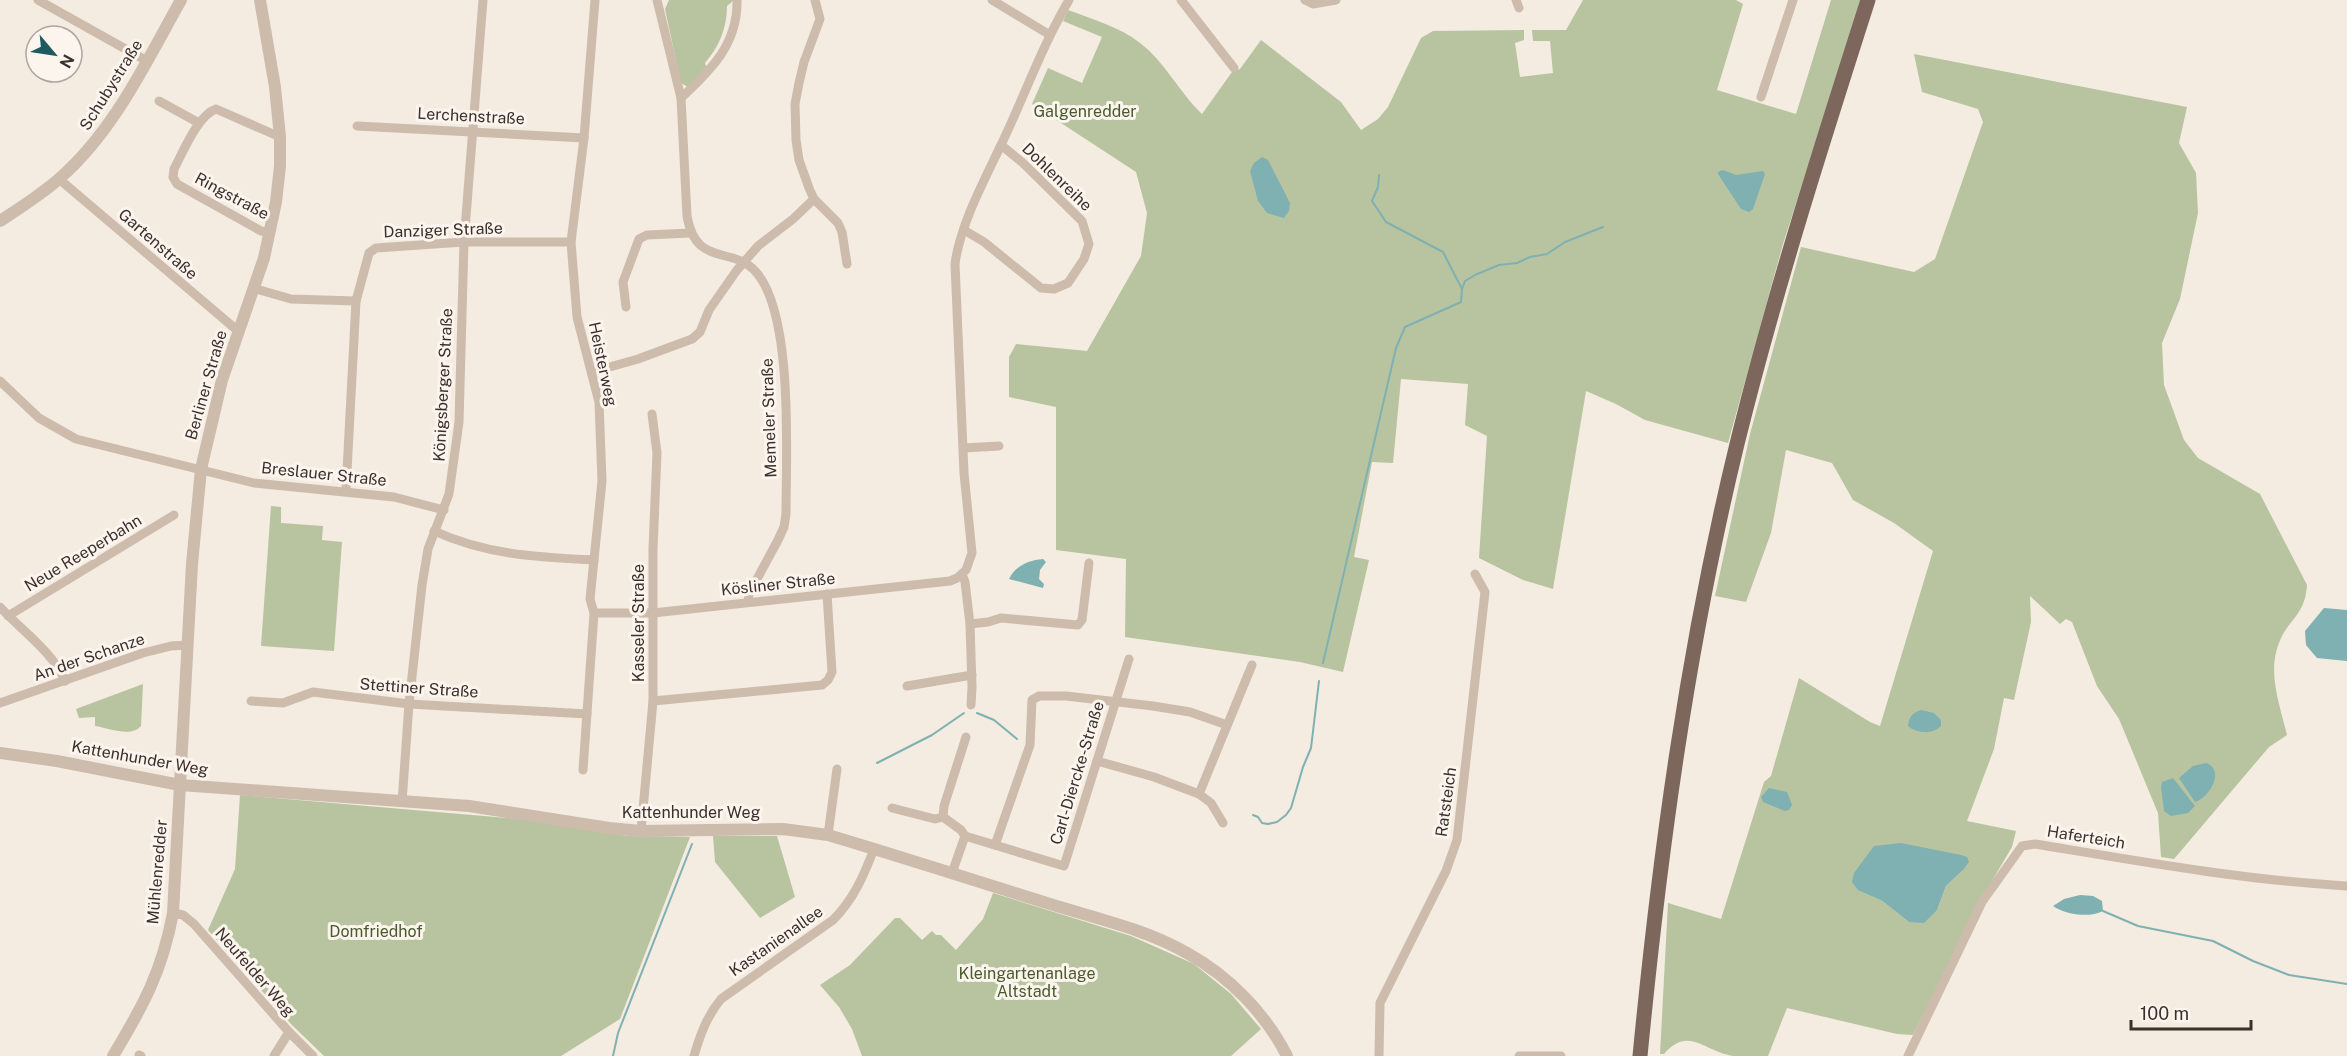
<svg xmlns="http://www.w3.org/2000/svg" width="2347" height="1056" viewBox="0 0 2347 1056" font-family="'Public Sans',sans-serif">
<style>
.green{fill:#b8c4a0;fill-rule:evenodd}
.water{fill:#7fb0b2}
.lines{fill:none;stroke-linecap:round;stroke-linejoin:round}
.stream{stroke:#7fb0b2;stroke-width:2}
.minor{stroke:#cdbbac;stroke-width:9}
.tertiary{stroke:#cdbbac;stroke-width:12}
.primary{stroke:#7d675c;stroke-width:15}
.labels{text-anchor:middle;dominant-baseline:central;stroke-width:6;stroke-linejoin:round;paint-order:stroke}
.street-label{font-size:16px;fill:#3b302b;stroke:#fbf5ee}
.park-label{font-size:16px;fill:#4a5a2e;stroke:#fbf5ee}
</style>
<rect width="100%" height="100%" fill="#f4ebe1"/>
<g class="green">
<path d="M669 0H734L727 6C727 28 719 47 705 63L707 69 688 87 681 83 665 9Z"/>
<path d="M1583 0H1736L1743 4 1717 90 1796 114 1831 0H1861L1783 244 1728 443 1645 420 1616 404 1586 391 1553 589 1523 580 1479 558 1487 436 1465 425 1468 384 1401 379 1393 463 1372 462 1354 557 1369 560 1343 672 1300 662 1125 637 1126 559 1056 550V407L1009 397V357L1016 344 1087 351 1141 256 1147 213 1136 172 1032 104 1048 68 1082 83 1102 37 1063 21 1068 10C1092 19 1120 27 1140 43 1165 62 1179 92 1202 114L1232 72 1240 69 1261 40 1341 102 1361 130 1378 119 1388 107 1421 38 1433 31 1524 30V40L1515 43 1520 77 1553 73 1550 41H1533L1532 30H1566Z"/>
<path d="M1914 54 2187 107 2179 143 2196 173 2198 213 2180 299 2162 343 2164 385 2184 440 2198 458 2260 494 2307 585C2305 616 2288 619 2279 643 2267 672 2280 706 2287 735L2269 747 2174 859 2161 857 2158 813 2119 719 2097 686 2072 622 2066 619 2060 624 2030 596 2031 622 2014 700 2004 698 1994 749 1967 821 2016 831 2012 847 1989 886 1913 1035 1897 1034 1787 1008 1768 1056C1757 1056 1744 1056 1734 1056 1704 1052 1689 1025 1664 1054H1660L1668 903 1721 919 1764 782 1771 776 1799 678 1870 722 1880 726 1933 551 1894 523 1853 500 1832 463 1786 450 1771 533 1746 602 1715 596 1750 434 1801 247 1914 272 1935 259 1983 122 1978 109 1922 92ZM1963 870 1946 886 1937 910 1909 922 1881 900Z"/>
<path d="M271 506 281 507V523L323 526 322 540 342 542 334 651 261 646Z"/>
<path d="M143 684 141 726C131 738 109 728 95 726V717L79 718 76 709Z"/>
<path d="M240 795 531 820 628 836 690 837 620 1019 561 1056H324L291 1024 208 930 235 869Z"/>
<path d="M713 836H777L795 897 760 918 715 862Z"/>
<path d="M993 893 1131 936 1194 964 1231 994 1261 1029 1231 1056H862L852 1029 839 1007 820 985 850 965 895 918H900L922 940 932 931 936 935H941L956 950 983 919Z"/>
</g>
<g class="water">
<path d="M1262 157 1268 160 1290 203 1289 211 1284 218 1267 213 1258 201 1250 171 1254 163Z"/>
<path d="M1723 170 1736 175 1763 171 1765 174 1753 209 1749 212 1741 209 1718 174V172Z"/>
<path d="M1043 559 1046 562 1040 570 1039 579 1044 584 1043 588 1009 579C1015 566 1029 560 1043 559Z"/>
<path d="M2324 608 2347 610V661L2317 658 2306 645 2305 631Z"/>
<path d="M1921 710 1934 713 1941 720V726C1933 734 1917 734 1908 726 1909 717 1912 713 1921 710Z"/>
<path d="M2206 763C2226 770 2209 798 2195 802L2179 778 2193 766Z"/>
<path d="M2173 778 2195 806 2188 813 2171 816 2164 811 2161 787 2162 782Z"/>
<path d="M1769 788 1787 792 1792 805 1789 810 1785 811 1763 802 1761 797Z"/>
<path d="M1901 843 1961 855 1967 857 1969 862 1963 870 1946 886 1937 910 1924 923 1909 922 1881 900 1858 890 1852 882 1854 873 1874 846Z"/>
<path d="M2080 895 2093 896 2102 901 2103 911C2089 918 2066 915 2053 906L2064 899Z"/>
</g>
<g class="lines">
<g class="stream">
<path d="M1462 289 1465 281 1475 275 1499 265 1517 263 1530 257 1547 254 1565 242 1603 227"/>
<path d="M1323 663 1396 348 1405 327 1461 302 1462 289 1443 252 1386 222 1372 201 1378 187 1379 175"/>
<path d="M977 713 994 720 1017 739"/>
<path d="M877 763 932 735 964 713"/>
<path d="M1253 815 1258 817 1262 823 1268 824 1277 822 1286 815 1291 808 1303 767 1311 748 1319 681"/>
<path d="M2103 911 2138 926 2213 941 2253 961 2289 975 2347 984"/>
<path d="M613 1056 618 1033 692 844"/>
</g>
<g class="minor">
<path d="M38 0 147 61"/>
<path d="M657 0 681 98 687 216C696 268 732 245 756 272 794 315 786 457 786 514L784 527 778 540 749 594 748 602"/>
<path d="M815 0 820 19 804 62 799 83 795 104 796 140 799 160 809 188 814 199 838 223 842 232 847 264"/>
<path d="M992 0 1050 35"/>
<path d="M1181 0 1234 68"/>
<path d="M1305 0 1313 4 1336 0"/>
<path d="M1516 0 1519 8"/>
<path d="M1761 97 1793 0"/>
<path d="M681 98C711 70 738 44 737 0"/>
<path d="M159 101 199 123"/>
<path d="M357 126 584 138"/>
<path d="M59 179 238 331"/>
<path d="M964 230 984 242 1041 288 1054 289 1068 283 1084 259 1089 244 1082 221 1023 163 1001 145"/>
<path d="M270 232 261 231 177 184 173 177 174 169C183 152 198 115 216 109L280 137"/>
<path d="M253 288 291 299 356 301"/>
<path d="M626 307 623 282 639 239 647 235 690 233"/>
<path d="M592 372 638 359 692 339 700 332 709 310 737 270 758 246 793 219 814 199"/>
<path d="M0 381 39 418 76 439 254 483 394 497 444 510"/>
<path d="M964 448 999 446"/>
<path d="M346 490 356 301 369 253 376 248 464 242H571"/>
<path d="M434 531C487 555 536 557 594 560"/>
<path d="M962 574 965 582 970 624 988 622 1001 618 1078 625 1082 620 1089 563"/>
<path d="M0 607C22 631 52 651 65 681"/>
<path d="M594 613H653L950 581 957 578 966 570 972 553 964 473 955 264C960 225 984 181 1001 145 1024 97 1042 46 1069 0"/>
<path d="M8 616 174 515"/>
<path d="M970 624 972 687 971 705"/>
<path d="M907 686 972 675"/>
<path d="M251 701 283 703 313 692 409 704 587 714"/>
<path d="M653 701 822 685 828 680 832 672 827 594"/>
<path d="M0 703 143 653 171 646 188 645"/>
<path d="M1097 761 1154 777 1199 794 1211 803 1223 823"/>
<path d="M583 770 594 613 590 599 602 481 599 402 577 317 571 242 584 138 595 0"/>
<path d="M1199 794 1252 665"/>
<path d="M402 802 409 704 422 585 428 549 449 494 459 422 464 242 483 0"/>
<path d="M892 808 935 819 943 817"/>
<path d="M641 831 653 701V549L657 453 652 414"/>
<path d="M828 835 837 769"/>
<path d="M965 836 1064 866 1129 659"/>
<path d="M995 845 1030 745 1032 700 1039 696H1066L1153 706 1190 712 1227 725"/>
<path d="M952 873 965 836 961 830 943 817 944 806 966 737"/>
<path d="M173 913 183 915 194 924 289 1032 313 1056"/>
<path d="M139 1055 141 1056"/>
<path d="M274 1056 289 1032"/>
<path d="M694 1056C700 1035 707 1016 721 999L833 920C854 899 864 875 874 849"/>
<path d="M1379 1056 1380 1003 1446 871 1457 840 1485 592 1475 574"/>
<path d="M1519 1056H1561"/>
<path d="M1908 1056 1982 902 2022 846 2035 844C2138 861 2243 880 2347 886"/>
</g>
<g class="tertiary">
<path d="M0 221C20 208 42 194 60 178 114 131 146 62 181 0"/>
<path d="M0 753 57 761 180 785 469 806 609 828 641 831 783 829 828 835C902 857 976 881 1050 904 1095 918 1145 929 1187 953 1229 976 1266 1014 1287 1056"/>
<path d="M113 1056C143 1006 162 972 173 913L192 564 201 469 222 380 264 258 276 202 280 166V137L275 87 260 0"/>
</g>
<path class="primary" d="M1640 1056C1660 850 1688 645 1737 444 1774 294 1821 147 1868 0"/>
</g>
<g class="labels">
<g class="street-label">
<text transform="translate(111 85) rotate(-58)">Schubystraße</text>
<text transform="translate(471 116) rotate(3)">Lerchenstraße</text>
<text transform="translate(1057 177) rotate(44)">Dohlenreihe</text>
<text transform="translate(232 196) rotate(28)">Ringstraße</text>
<text transform="translate(443 230) rotate(-2)">Danziger Straße</text>
<text transform="translate(158 244) rotate(41)">Gartenstraße</text>
<text transform="translate(603 364) rotate(78)">Heisterweg</text>
<text transform="translate(206 385) rotate(-74)">Berliner Straße</text>
<text transform="translate(443 385) rotate(-87)">Königsberger Straße</text>
<text transform="translate(769 418) rotate(-92)">Memeler Straße</text>
<text transform="translate(324 474) rotate(6)">Breslauer Straße</text>
<text transform="translate(83 553) rotate(-31)">Neue Reeperbahn</text>
<text transform="translate(778 584) rotate(-6)">Kösliner Straße</text>
<text transform="translate(638 623) rotate(-90)">Kasseler Straße</text>
<text transform="translate(89 657) rotate(-19)">An der Schanze</text>
<text transform="translate(419 688) rotate(4)">Stettiner Straße</text>
<text transform="translate(140 758) rotate(10)">Kattenhunder Weg</text>
<text transform="translate(1077 773) rotate(-73)">Carl-Diercke-Straße</text>
<text transform="translate(1446 802) rotate(-82)">Ratsteich</text>
<text x="691" y="812">Kattenhunder Weg</text>
<text transform="translate(2086 837) rotate(9)">Haferteich</text>
<text transform="translate(157 872) rotate(-85)">Mühlenredder</text>
<text transform="translate(776 941) rotate(-35)">Kastanienallee</text>
<text transform="translate(255 972) rotate(49)">Neufelder Weg</text>
</g>
<g class="park-label">
<text x="1085" y="111">Galgenredder</text>
<text x="376" y="931">Domfriedhof</text>
<text x="1027" y="973">Kleingartenanlage<tspan x="1027" dy="18">Altstadt</tspan></text>
</g>
</g>
<g transform="translate(54 54) rotate(119)"><circle r="28" fill="#fbf5ee" stroke="#aea6a0" stroke-width="1.5"/>
<path d="M0-4.5L10 22L0 15L-10 22Z" fill="#1f5a5e"/>
<text y="-9" font-size="16" font-weight="bold" text-anchor="middle" fill="#3b302b">N</text>
</g>
<path d="M2131 1020v9h120v-9" fill="none" stroke="#3b302b" stroke-width="3"/>
<text x="2140" y="1020" font-size="18" fill="#3b302b" stroke="#fbf5ee" stroke-width="4.5" paint-order="stroke">100 m</text>
</svg>
